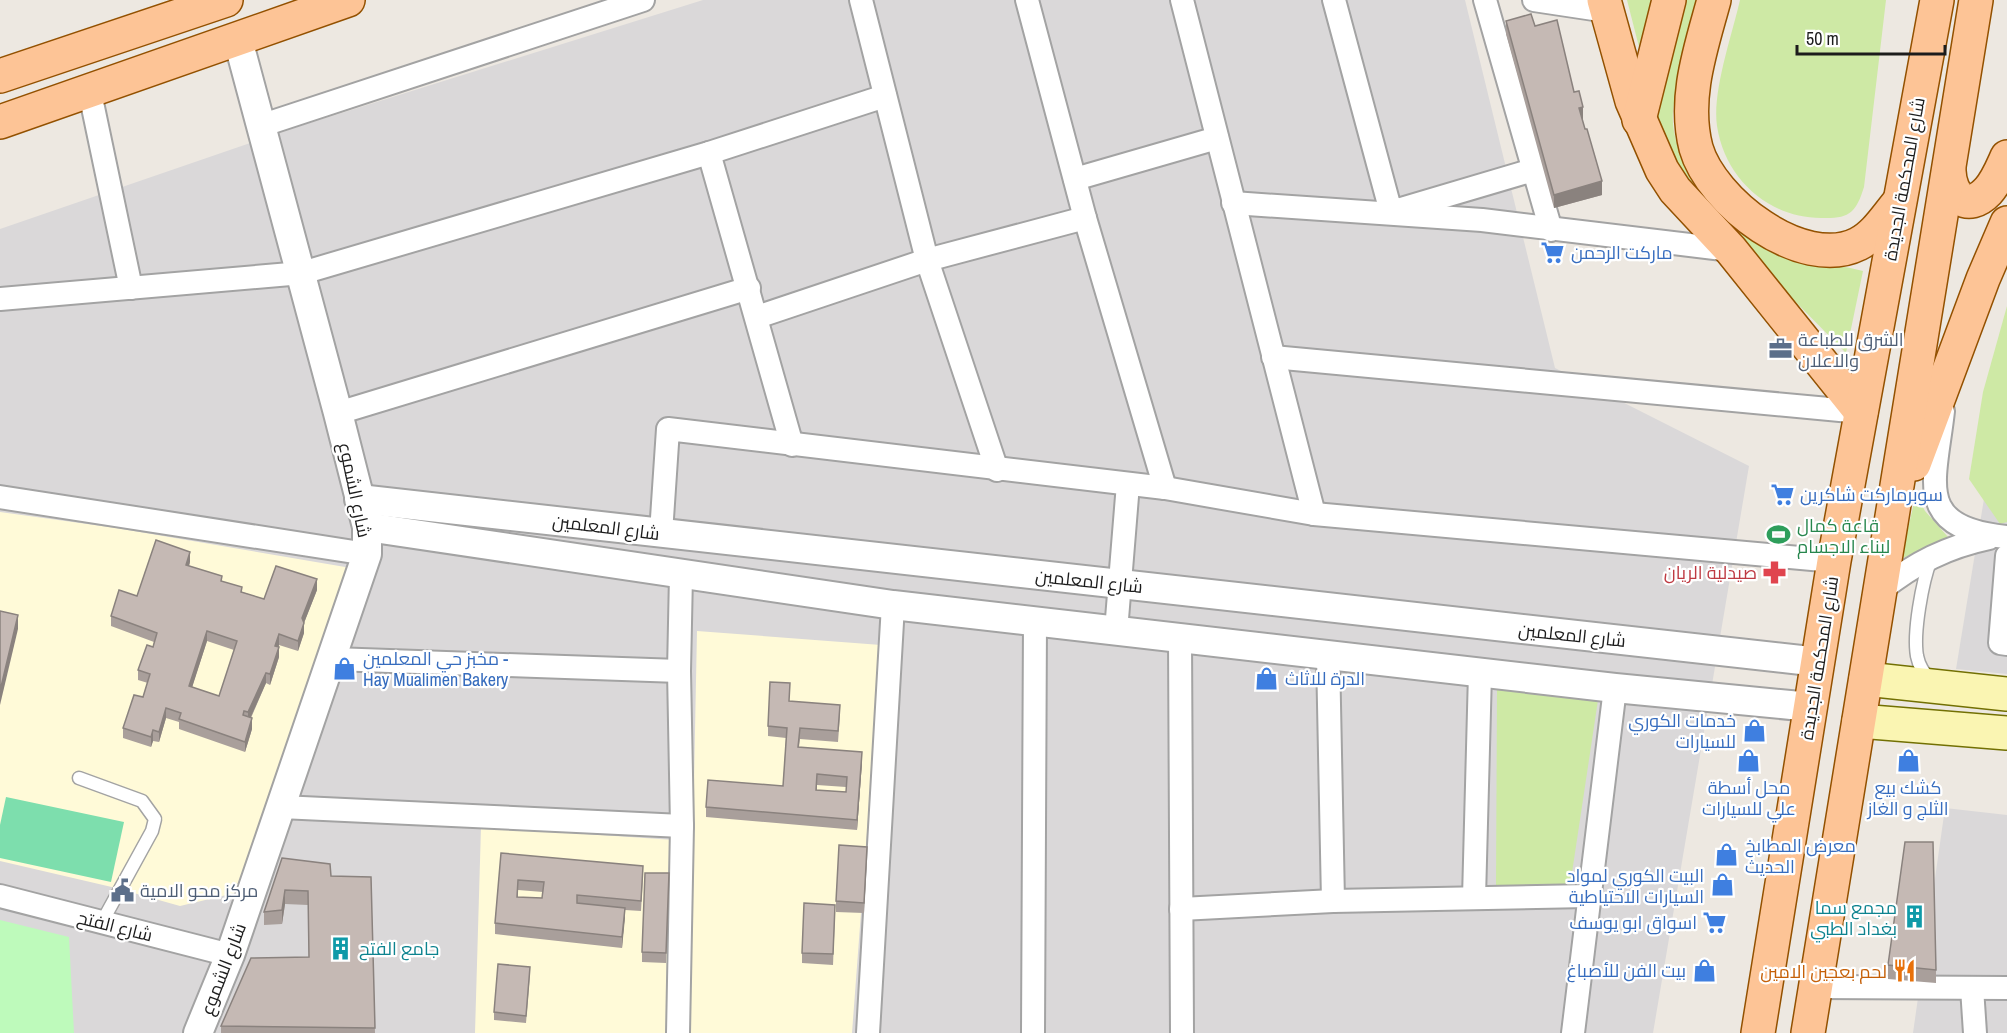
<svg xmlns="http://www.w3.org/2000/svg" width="2007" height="1033" viewBox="0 0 2007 1033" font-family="'Archivo Narrow',Cairo,sans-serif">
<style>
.residential{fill:#dad8d9}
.education{fill:#fffad8}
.grass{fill:#cee9a5}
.park{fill:#befabb}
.pitch{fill:#7ddead}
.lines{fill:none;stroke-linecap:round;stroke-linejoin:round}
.service-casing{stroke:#a3a3a3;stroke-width:15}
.minor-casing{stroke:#a3a3a3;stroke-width:26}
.tertiary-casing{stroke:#a3a3a3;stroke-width:32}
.secondary-casing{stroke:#727003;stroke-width:36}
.primary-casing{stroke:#935100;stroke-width:36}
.service{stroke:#fff;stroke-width:12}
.minor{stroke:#fff;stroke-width:22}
.tertiary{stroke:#fff;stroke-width:28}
.secondary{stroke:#faf5b2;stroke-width:33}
.primary{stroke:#fdc496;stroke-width:33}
.wall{fill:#a99f9b;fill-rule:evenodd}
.shaded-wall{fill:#8a827e}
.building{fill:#c5b9b4;stroke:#8a827e;stroke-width:1.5;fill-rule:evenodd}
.labels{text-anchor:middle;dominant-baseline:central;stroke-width:4.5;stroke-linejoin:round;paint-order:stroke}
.street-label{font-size:18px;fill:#1c1c1c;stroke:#fff}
.shop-label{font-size:18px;fill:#366cbe;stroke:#fff;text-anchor:start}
.service-label{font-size:18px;fill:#4e5e75;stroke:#fff;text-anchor:start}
.leisure-label{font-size:18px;fill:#27864d;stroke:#fff;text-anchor:start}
.health-label{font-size:18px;fill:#be3a42;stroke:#fff;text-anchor:end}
.culture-label{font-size:18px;fill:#0d838f;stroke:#fff;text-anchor:end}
.food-label{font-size:18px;fill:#c56008;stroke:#fff;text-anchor:end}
</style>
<rect width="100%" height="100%" fill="#ede8e1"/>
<g class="residential">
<path d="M703 0H1465L1555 368 1749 466 1653 1033H0V229L300 126Z"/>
<path d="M2007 359V674L1956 669Z"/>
<path d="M1945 808 2007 815V1033H1913Z"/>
</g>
<g class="education">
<path d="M0 512 116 528 351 568 239 892 180 906 116 888 0 861Z"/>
<path d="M697 631 881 645 852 1033H689Z"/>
<path d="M481 827 674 840 669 1033H475Z"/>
</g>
<g class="grass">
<path d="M1627 0H1660L1650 44 1639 47Z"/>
<path d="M1680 0H1701C1692 34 1677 77 1673 111 1669 159 1715 222 1757 243 1789 259 1828 262 1863 271L1846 353 1704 209 1657 129 1655 105Z"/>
<path d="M1740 0H1886L1864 187C1856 213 1849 219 1821 218 1769 218 1725 179 1717 126 1712 92 1732 35 1740 0Z"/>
<path d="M2007 306V522L2000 524 1969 479 1983 392Z"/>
<path d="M1916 494 1925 511 1948 537 1901 559Z"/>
<path d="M1497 689 1598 700 1570 886H1496Z"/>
</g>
<path class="park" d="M0 920 69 937 74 1033H0Z"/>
<path class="pitch" d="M6 797 124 822 111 882 0 858V825Z"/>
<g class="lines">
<defs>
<g id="service">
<path d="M1931 559C1922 582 1913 633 1917 656 1919 666 1924 674 1931 680"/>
<path d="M79 778 142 801 155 819 152 831 102 922"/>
</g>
<g id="minor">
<path d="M861 0 927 260 997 470"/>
<path d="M1027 0 1085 218 1165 488"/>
<path d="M1182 0 1314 514"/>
<path d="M1334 0 1391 212 1533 170"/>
<path d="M1485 0 1551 230"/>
<path d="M1534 0 1607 11"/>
<path d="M90 93 131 288"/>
<path d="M260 126 643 0"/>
<path d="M709 153 792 445"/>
<path d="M1075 179 1217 138"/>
<path d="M1233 203 1482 220 1731 250"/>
<path d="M0 299 302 273 709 153 885 96"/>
<path d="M757 317 927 260 1085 218"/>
<path d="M1273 357 1861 412"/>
<path d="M1943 411C1935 483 1913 528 2007 537"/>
<path d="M338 413 749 288"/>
<path d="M0 497 367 554"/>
<path d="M661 533 668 429 1165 488 1314 514 1834 561"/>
<path d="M2007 556 2000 643 2007 644"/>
<path d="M1881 590C1915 563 1947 547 1989 538"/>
<path d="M1116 631 1128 484"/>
<path d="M1180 638 1182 1033"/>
<path d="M1328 655 1333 901"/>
<path d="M333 659 679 671"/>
<path d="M281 807 682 826"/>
<path d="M0 896 230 955"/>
<path d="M1474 898 1480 673"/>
<path d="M1181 909 1333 901 1588 896"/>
<path d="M1815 987 2007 988"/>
<path d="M1972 988 1975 1033"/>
<path d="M678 1033 682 826 679 671 681 575"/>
<path d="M868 1033 893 605"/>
<path d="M1033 1033 1035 622"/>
<path d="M1573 1033 1615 688"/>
</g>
<g id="tertiary">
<path d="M359 499 1819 662"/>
<path d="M367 527 893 605 1615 688 1811 707"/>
<path d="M198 1033 230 955 367 554V527L338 413 238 40"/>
</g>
<g id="secondary">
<path d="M1866 679 2007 694"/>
<path d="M1859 721 2007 733"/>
</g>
<g id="primary">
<path d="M1604 0 1632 101 1662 170 1675 190 1731 250 1861 412"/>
<path d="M1714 0C1701 48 1683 98 1696 148 1711 201 1802 272 1858 244 1875 236 1887 216 1899 202"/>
<path d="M0 76 226 0"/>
<path d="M1639 120 1669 0"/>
<path d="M0 122 348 0"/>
<path d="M1949 171C1950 196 1967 213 1988 191 1997 181 2002 168 2007 157"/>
<path d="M1914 464 1983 279 2007 223"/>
<path d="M1758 1033 1834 561 1937 0"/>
<path d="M1808 1033 1976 0"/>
</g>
</defs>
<use href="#service" class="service-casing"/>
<use href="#minor" class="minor-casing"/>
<use href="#tertiary" class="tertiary-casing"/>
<use href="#secondary" class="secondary-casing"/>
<use href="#primary" class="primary-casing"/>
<use href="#service" class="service"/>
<use href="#minor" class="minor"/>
<use href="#tertiary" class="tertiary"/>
<use href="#secondary" class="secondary"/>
<use href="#primary" class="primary"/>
</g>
<g class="wall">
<path d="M1506 21 1535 26 1574 92 1583 120 1582 121 1602 195 1554 208 1506 34Z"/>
<path d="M190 562 189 566 222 581 242 592 264 599 317 590 304 623V633L298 651 279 645V657L270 685 266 683 251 718 252 729 245 752 179 729V722L166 718 159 742 153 741 151 747 123 738V728L143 697 148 683 138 680V670L153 647 154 642 111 626V616L137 596ZM207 641 234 650 219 696 192 687Z"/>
<path d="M790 701 840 715 838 742 800 739 799 747 862 762 857 830 706 817V807L783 786 786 738 768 736V726ZM817 785 846 787V792L817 790Z"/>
<path d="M501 853 643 876 641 911 625 910 622 948 495 934V923ZM518 890 543 892 542 898 518 897Z"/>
<path d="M867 857 864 913 836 912V901Z"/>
<path d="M282 858 331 876 371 877 375 1033H221V1026L309 957 308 905 285 904 282 924 264 925V912Z"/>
<path d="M669 884 666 963 642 962V952Z"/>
<path d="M835 915 833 965 802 963V953Z"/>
<path d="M1888 965 1936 970V983L1888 979Z"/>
<path d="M530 974 526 1023 494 1020V1012Z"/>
</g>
<g class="shaded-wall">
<path d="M1583 107V120L1579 122V108Z"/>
<path d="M1602 181V195L1554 208V195Z"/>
<path d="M190 552V562L186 575V565Z"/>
<path d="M317 579V590L302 628V618Z"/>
<path d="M18 615V629L0 705V691Z"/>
<path d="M304 623V633L298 651V641Z"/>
<path d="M207 631V641L189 697V686Z"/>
<path d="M279 634V645L275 656V646Z"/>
<path d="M279 647V657L270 685V674Z"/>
<path d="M266 673V683L248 723V712Z"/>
<path d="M166 708V718L159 742V732Z"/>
<path d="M252 718V729L245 752V742Z"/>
<path d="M153 730V741L151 747V737Z"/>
<path d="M862 752V762L857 830V820Z"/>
<path d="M285 890V904L282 924V910Z"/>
<path d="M625 908V918L622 948V937Z"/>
</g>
<g class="building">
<path d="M1531 14 1535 26 1557 20 1574 92 1579 91 1583 107 1579 108 1585 129H1587L1602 181 1554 195 1506 21Z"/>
<path d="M156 540 190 552 186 565 222 576 221 581 242 587 241 592 264 599 276 566 317 579 302 618 304 623 298 641 279 634 275 646 279 647 270 674 266 673 248 712 244 711 243 715 252 718 245 742 179 719 181 713 166 708 159 732 153 730 151 737 123 728 134 695 143 697 150 674 138 670 147 645 153 647 157 633 111 616 119 590 137 596ZM207 631 237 641 219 696 189 686Z"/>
<path d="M0 611 18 615 0 691Z"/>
<path d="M770 682 790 683 789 701 840 705 838 731 800 728 798 747 862 752 857 820 706 807 708 780 783 786 787 728 768 726ZM817 774 847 777 846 792 816 790Z"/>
<path d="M1905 842H1933L1936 970 1888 965Z"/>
<path d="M839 845 867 847 864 903 836 901Z"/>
<path d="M501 853 643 866 641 901 577 895V903L625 908 622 937 495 923ZM518 880 544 882 542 898 517 897Z"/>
<path d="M282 858 330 864 331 876 371 877 375 1028 221 1026 251 958 309 957 308 891 285 890 282 910 264 912Z"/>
<path d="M645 873H669L666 953 642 952Z"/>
<path d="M804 903 835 905 833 954 802 953Z"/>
<path d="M498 964 530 967 526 1016 494 1012Z"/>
</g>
<defs>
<symbol id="supermarket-bare" viewBox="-9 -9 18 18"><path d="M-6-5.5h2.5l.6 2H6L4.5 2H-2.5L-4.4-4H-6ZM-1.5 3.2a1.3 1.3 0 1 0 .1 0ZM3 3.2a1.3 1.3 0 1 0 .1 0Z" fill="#3f7fe0" stroke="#fff" stroke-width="2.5" paint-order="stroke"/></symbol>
<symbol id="office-bare" viewBox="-9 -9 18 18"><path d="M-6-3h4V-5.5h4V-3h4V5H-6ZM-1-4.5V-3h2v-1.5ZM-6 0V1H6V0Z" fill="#5c6f8a" stroke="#fff" stroke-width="2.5" paint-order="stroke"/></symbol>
<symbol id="stadium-bare" viewBox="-9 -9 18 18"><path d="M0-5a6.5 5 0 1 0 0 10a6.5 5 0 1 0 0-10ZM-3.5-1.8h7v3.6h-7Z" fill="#2e9e5b" stroke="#fff" stroke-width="2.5" paint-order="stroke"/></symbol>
<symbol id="pharmacy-bare" viewBox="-9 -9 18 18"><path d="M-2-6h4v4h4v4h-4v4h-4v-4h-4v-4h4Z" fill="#e0444e" stroke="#fff" stroke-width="2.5" paint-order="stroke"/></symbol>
<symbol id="shop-bare" viewBox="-9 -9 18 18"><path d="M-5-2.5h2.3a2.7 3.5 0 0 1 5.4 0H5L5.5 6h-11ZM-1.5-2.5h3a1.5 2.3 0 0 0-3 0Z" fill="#3f7fe0" stroke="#fff" stroke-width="2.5" paint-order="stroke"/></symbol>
<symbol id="civic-bare" viewBox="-9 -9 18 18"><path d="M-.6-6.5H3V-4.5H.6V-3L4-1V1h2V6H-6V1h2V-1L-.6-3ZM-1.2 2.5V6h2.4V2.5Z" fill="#5c6f8a" stroke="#fff" stroke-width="2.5" paint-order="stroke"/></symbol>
<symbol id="building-bare" viewBox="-9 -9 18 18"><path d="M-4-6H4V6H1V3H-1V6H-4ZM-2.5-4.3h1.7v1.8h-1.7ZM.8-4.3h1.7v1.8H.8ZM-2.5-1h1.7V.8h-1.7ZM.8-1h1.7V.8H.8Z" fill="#0f9aa8" stroke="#fff" stroke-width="2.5" paint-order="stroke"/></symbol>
<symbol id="restaurant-bare" viewBox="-9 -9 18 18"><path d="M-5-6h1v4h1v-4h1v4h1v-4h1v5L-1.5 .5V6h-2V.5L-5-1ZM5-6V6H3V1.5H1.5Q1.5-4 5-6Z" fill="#e8710a" stroke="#fff" stroke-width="2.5" paint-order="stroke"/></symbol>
</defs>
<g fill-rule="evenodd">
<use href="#supermarket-bare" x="1536" y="236" width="33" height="33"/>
<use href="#office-bare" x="1764" y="332" width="33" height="33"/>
<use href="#supermarket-bare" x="1766" y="478" width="33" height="33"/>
<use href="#stadium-bare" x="1762" y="518" width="33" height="33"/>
<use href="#pharmacy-bare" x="1758" y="556" width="33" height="33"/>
<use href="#shop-bare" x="328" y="652" width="33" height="33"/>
<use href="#shop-bare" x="1250" y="662" width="33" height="33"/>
<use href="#shop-bare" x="1738" y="714" width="33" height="33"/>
<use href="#shop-bare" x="1732" y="744" width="33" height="33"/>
<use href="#shop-bare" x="1892" y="744" width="33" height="33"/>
<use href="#shop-bare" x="1710" y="838" width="33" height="33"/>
<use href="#shop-bare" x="1706" y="868" width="33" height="33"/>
<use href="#civic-bare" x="106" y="874" width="33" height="33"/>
<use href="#building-bare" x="1898" y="900" width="33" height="33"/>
<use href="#supermarket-bare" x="1698" y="906" width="33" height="33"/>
<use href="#building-bare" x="324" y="932" width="33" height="33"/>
<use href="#shop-bare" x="1688" y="954" width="33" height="33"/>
<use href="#restaurant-bare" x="1888" y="954" width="33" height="33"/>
</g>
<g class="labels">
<g class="street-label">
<text transform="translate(1904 179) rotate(-80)">شارع المحكمة الجديدة</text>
<text transform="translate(355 490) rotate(78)">شارع الشموع</text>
<text transform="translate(606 527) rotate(7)">شارع المعلمين</text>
<text transform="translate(1089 581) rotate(6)">شارع المعلمين</text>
<text transform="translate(1572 635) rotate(6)">شارع المعلمين</text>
<text transform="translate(1819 658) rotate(-81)">شارع المحكمة الجديدة</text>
<text transform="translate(115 926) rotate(14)">شارع الفتح</text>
<text transform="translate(223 969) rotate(-69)">شارع الشموع</text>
</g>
<g class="shop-label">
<text x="1571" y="252">ماركت الرحمن</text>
<text x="1800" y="494">سوبرماركت شاكرين</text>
<text x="363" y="658">مخبز حي المعلمين -<tspan x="363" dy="21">Hay Mualimen Bakery</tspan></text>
<text x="1285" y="678">الدرة للاثاث</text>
<text x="1736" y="720" text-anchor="end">خدمات الكوري<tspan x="1736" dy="21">للسيارات</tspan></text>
<text x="1749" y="787" text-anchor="middle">محل أسطة<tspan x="1749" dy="21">علي للسيارات</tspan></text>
<text x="1908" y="787" text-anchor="middle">كشك بيع<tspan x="1908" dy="21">الثلج و الغاز</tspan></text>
<text x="1745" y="845">معرض المطابخ<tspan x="1745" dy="21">الحديث</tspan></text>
<text x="1704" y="875" text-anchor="end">البيت الكوري لمواد<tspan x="1704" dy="21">السيارات الاحتياطية</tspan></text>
<text x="1697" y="922" text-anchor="end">اسواق ابو يوسف</text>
<text x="1686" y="970" text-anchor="end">بيت الفن للأصباغ</text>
</g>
<g class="service-label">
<text x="1798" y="339">الشرق للطباعة<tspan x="1798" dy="21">والاعلان</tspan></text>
<text x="140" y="890">مركز محو الامية</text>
</g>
<g class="leisure-label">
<text x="1797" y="525">قاعة كمال<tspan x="1797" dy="21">لبناء الاجسام</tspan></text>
</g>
<g class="health-label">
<text x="1757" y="572">صيدلية الريان</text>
</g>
<g class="culture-label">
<text x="1897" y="907">مجمع سما<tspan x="1897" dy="21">بغداد الطبي</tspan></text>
<text x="359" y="948" text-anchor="start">جامع الفتح</text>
</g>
<g class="food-label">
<text x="1887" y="971">لحم بعجين الامين</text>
</g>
</g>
<path d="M1797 45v9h148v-9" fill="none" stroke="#1c1c1c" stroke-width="3"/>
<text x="1806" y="45" font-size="18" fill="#1c1c1c" stroke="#ffffff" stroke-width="4.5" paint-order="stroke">50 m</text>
</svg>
